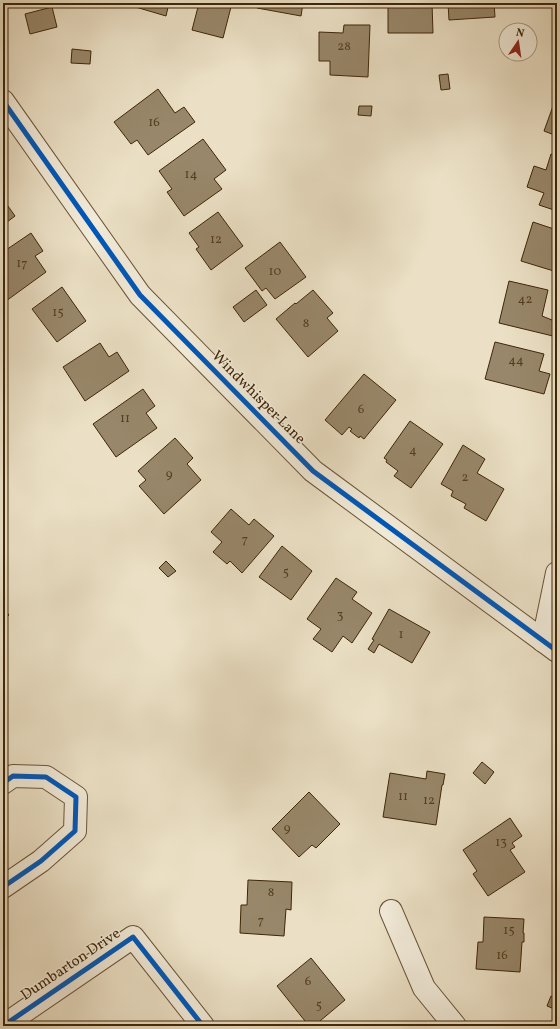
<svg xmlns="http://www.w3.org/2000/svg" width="560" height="1029" viewBox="0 0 560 1029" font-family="Vollkorn,serif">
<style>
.building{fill:#98876a;stroke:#3f2608}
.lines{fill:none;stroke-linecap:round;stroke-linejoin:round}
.minor-casing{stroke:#6a5437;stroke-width:24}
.minor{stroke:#f2ebd9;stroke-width:22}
.cycleway-casing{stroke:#f2ebd9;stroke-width:8}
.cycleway{stroke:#0057b8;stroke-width:5}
.labels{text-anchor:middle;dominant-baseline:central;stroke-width:3;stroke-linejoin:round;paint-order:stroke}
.number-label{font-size:13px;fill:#553e20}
.street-label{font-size:15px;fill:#3f2608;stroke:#f2ebd9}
</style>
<rect width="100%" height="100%" fill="#ebe0c5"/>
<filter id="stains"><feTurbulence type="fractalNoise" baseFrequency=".005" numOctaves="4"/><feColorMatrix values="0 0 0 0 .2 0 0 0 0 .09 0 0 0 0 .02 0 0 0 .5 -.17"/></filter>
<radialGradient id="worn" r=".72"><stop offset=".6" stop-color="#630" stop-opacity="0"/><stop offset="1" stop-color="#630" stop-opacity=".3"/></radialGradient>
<g class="building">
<path d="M122 3H169L166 16Z"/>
<path d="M199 3H232L223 38 192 30Z"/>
<path d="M257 3H303L301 16 257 8Z"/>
<path d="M388 3H432L433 33H388Z"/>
<path d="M448 3H494L495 17 449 20Z"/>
<path d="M52 7 57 27 30 34 25 14Z"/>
<path d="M344 25H370L368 77 330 75V61H319V32L343 33Z"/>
<path d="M72 49 91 51 90 64 71 63Z"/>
<path d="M448 74 450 89 441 90 439 75Z"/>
<path d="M158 89 175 113 184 107 195 122 148 155 137 140 131 144 114 122Z"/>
<path d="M557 95V136L544 131Z"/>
<path d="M359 106H372L371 116 358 115Z"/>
<path d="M203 139 226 170 214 179 222 189 184 216 167 192 172 189 159 171Z"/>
<path d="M551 154 557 156V211L539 205 544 193 527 187 534 166 546 170Z"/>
<path d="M3 199 15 216 3 225Z"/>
<path d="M218 212 243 246 211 270 196 249 199 247 189 233Z"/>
<path d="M533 222 557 230V272L521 261Z"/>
<path d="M31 233 43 251 35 256 46 272 6 301 3 298V252Z"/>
<path d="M280 242 306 277 275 299 266 288 262 291 245 268Z"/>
<path d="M509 281 548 290 542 316 557 322V337L499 323Z"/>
<path d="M62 287 86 321 57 342 32 309Z"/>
<path d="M256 290 267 305 244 322 233 307Z"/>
<path d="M313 290 333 313 327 318 338 331 308 357 276 319 295 303 296 304Z"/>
<path d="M495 342 544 354 539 371 550 374 544 394 485 379Z"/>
<path d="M100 343 109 357 117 352 129 371 85 401 63 367Z"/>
<path d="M364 374 396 400 364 439 360 436 359 438 350 431 352 429 349 427 342 435 325 420Z"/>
<path d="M143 389 155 406 146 413 157 428 116 457 93 424Z"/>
<path d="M410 421 443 444 411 488 394 476 398 471 386 462 387 460 384 458Z"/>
<path d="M175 438 193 458 187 464 201 480 164 514 139 486 146 480 138 471Z"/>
<path d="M463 445 485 459 477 473 504 489 486 521 464 508 466 504 451 496 453 491 441 484Z"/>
<path d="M231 509 249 525 254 519 274 536 242 573 230 561 227 564 213 552 222 542 211 532Z"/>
<path d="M282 546 312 571 291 600 259 577Z"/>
<path d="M166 561 176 571 168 577 159 568Z"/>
<path d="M336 578 357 592 352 599 372 613 352 643 343 636 332 652 313 639 321 629 307 619Z"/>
<path d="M3 608 9 615 3 620Z"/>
<path d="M389 609 430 632 412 663 379 644 374 653 368 649 374 640 372 639Z"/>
<path d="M482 762 494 772 485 784 473 773Z"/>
<path d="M427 771 445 774 443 785H442L436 825 383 817 390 773 426 779Z"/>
<path d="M309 792 340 824 316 848 312 845 299 857 272 829Z"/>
<path d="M510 818 522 836 512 843 515 847 510 850 525 872 488 896 473 874 477 871 463 850Z"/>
<path d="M248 880 292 882 291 910 286 909 284 936 240 933 241 905H247Z"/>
<path d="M484 917 524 919 523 933H524V942H522L520 972 476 969 478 942H483Z"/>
<path d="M311 958 345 1000 314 1026H309L277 986Z"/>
<path d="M551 996 557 998V1010L547 1006Z"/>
<path d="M133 1022 136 1026H127Z"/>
</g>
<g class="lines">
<defs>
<g id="minor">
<path d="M3 101 140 295 313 471 557 651"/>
<path d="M543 641 557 573"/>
<path d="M3 783 13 776 46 777 76 797 75 831 41 861 3 887"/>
<path d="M391 911 424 988 455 1026"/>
<path d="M3 1026 133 937 203 1026"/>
</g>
</defs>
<use href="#minor" class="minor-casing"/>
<use href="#minor" class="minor"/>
<defs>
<g id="cycleway">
<path d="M3 101 140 295 313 471 557 651"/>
<path d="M3 783 13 776 46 777 76 797 75 831 41 861 3 887"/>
<path d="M3 1026 133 937 203 1026"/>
</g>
</defs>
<use href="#cycleway" class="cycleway-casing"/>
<use href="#cycleway" class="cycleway"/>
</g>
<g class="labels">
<g class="number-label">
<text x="344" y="47">28</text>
<text x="154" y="123">16</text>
<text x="191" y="175">14</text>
<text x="216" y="240">12</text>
<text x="22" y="264">17</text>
<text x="275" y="272">10</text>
<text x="525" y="300">42</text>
<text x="58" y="313">15</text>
<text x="306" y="324">8</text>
<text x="516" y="361">44</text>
<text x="361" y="410">6</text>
<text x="125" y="419">11</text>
<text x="413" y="451">4</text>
<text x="169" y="475">9</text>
<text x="465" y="478">2</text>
<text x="245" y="540">7</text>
<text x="286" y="573">5</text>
<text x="340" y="616">3</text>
<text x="401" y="635">1</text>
<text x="403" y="797">11</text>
<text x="429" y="801">12</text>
<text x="287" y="829">9</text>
<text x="501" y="843">13</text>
<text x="271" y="893">8</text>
<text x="261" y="921">7</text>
<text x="509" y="931">15</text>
<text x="502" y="956">16</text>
<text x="308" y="982">6</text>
<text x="319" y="1006">5</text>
</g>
<g class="street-label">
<text transform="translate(258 398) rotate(45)">Windwhisper Lane</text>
<text transform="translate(71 965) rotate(-34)">Dumbarton Drive</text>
</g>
</g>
<rect width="560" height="1029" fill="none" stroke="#ebe0c5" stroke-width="16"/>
<rect x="4" y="4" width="552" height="1021" fill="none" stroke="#3f2608" stroke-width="2"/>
<rect x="8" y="8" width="544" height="1013" fill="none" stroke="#3f2608"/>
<g transform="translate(518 42) rotate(13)"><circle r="19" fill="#f2ebd9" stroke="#aa9c85"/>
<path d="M0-3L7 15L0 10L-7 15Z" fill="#8f2418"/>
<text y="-6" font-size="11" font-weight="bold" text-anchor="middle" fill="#3f2608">N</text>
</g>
<rect width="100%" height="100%" filter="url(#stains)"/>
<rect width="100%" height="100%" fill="url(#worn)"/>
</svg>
